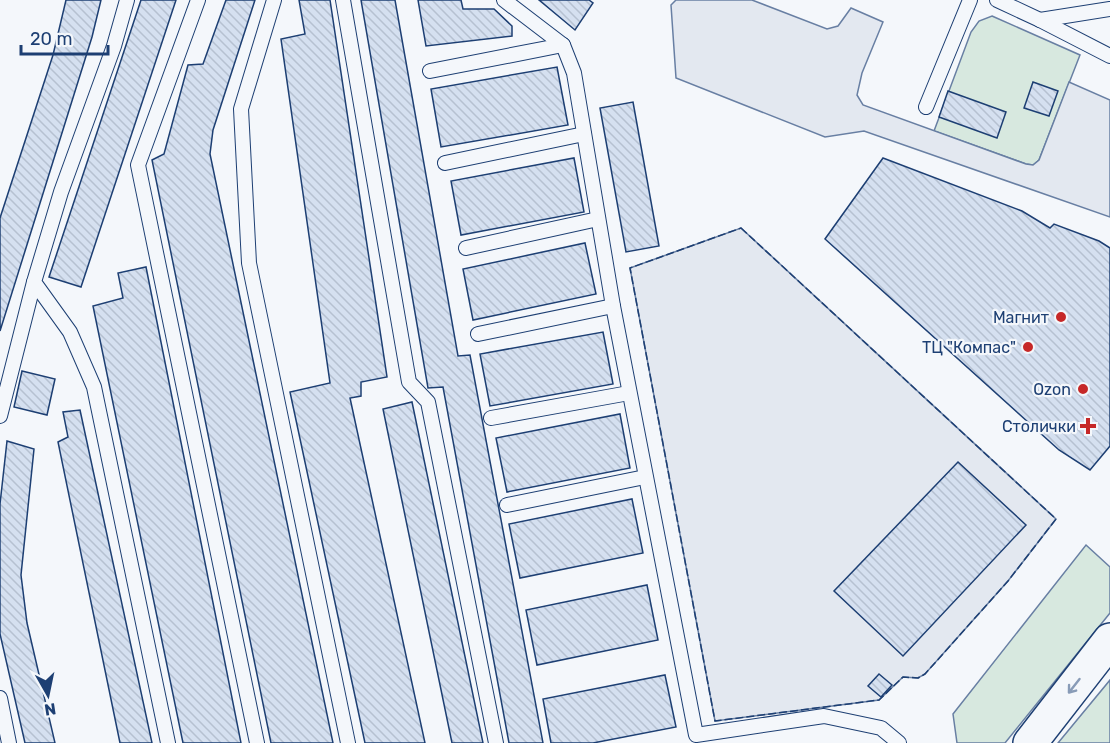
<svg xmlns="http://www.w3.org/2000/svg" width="1110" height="743" viewBox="0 0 1110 743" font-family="Rubik,sans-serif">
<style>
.green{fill:#d7e8df;stroke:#687fa3;stroke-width:1.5}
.parking{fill:#e3e8f0;stroke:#687fa3;stroke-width:1.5}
.building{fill:url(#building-back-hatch);stroke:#1d3f73;stroke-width:1.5}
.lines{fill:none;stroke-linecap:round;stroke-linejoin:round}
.service-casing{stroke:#1d3f73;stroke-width:16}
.primary-casing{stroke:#1d3f73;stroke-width:36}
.service{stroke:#f4f7fb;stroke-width:14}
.primary{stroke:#f4f7fb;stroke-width:33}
.fence{stroke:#1d3f73;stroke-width:1.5;stroke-dasharray:8 3;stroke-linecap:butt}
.oneway{stroke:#889bb7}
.poi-dot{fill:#c62828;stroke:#f4f7fb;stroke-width:2}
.labels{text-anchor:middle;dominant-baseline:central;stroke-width:4.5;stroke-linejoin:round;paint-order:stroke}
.poi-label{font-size:16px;fill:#1d3f73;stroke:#f4f7fb;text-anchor:end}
</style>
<defs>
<pattern id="building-back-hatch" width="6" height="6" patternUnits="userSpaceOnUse" patternTransform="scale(1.5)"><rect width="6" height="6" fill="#d5e0f0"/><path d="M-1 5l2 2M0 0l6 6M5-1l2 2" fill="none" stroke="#b6c1d1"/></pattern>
</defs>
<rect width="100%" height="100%" fill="#f4f7fb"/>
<g class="green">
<path d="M992 16 1080 55 1039 160 1033 165 1026 164 934 131 971 32 979 21Z"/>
<path d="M1086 545 1110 567V613L1005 743H957L953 714Z"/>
<path d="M1110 680V743H1058Z"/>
</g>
<g class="parking">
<path d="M676 0H752L827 29 838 26 851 8 883 22 862 73 857 95 863 105 1026 164 1033 165 1039 160 1069 82 1110 100V217L864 131 825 137 676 78 671 5Z"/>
<path d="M741 228 1056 519 1008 581 925 674 918 678 903 677 879 700 715 721 630 268Z"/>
</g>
<g class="building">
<path d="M66 0H101L92 37 0 331V218L53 55Z"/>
<path d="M141 0H176L81 287 49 277Z"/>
<path d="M226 0H255L213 130 210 154 333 743H271L152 160 164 154 188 65 203 64Z"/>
<path d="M299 0H330L387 377 361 382V396L350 398 425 743H365L290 392 330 383 281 39 305 34Z"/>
<path d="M361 0H395L458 356 470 355 543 743H509L443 387 428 388Z"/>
<path d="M418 0H461L463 9H494L512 26V36L426 46Z"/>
<path d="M539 0H589L593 3 575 30Z"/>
<path d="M557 67 568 125 441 147 431 89Z"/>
<path d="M1033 82 1058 91 1049 116 1024 108Z"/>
<path d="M948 91 1006 112 997 138 939 117Z"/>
<path d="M633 102 659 246 626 252 600 108Z"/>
<path d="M574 158 584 212 461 235 451 181Z"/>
<path d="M883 158 1022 211 1050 228 1054 224 1099 241 1110 248V446L1090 470 1059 450 825 239Z"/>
<path d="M585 243 596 294 473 320 463 269Z"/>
<path d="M146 267 241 743H183L93 306 123 298 118 273Z"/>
<path d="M603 332 613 384 490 406 480 354Z"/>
<path d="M22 371 55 379 47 415 14 407Z"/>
<path d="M412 402 483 743H452L383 409Z"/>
<path d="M80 410 152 743H120L58 442 68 437 63 412Z"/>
<path d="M620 414 630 468 507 492 496 438Z"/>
<path d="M7 441 34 449 21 575 27 623 55 743H25L0 634V504Z"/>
<path d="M958 462 1026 525 903 656 834 591Z"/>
<path d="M632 499 643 553 520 578 509 524Z"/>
<path d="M647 585 658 640 537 665 526 610Z"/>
<path d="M879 674 892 685 881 697 868 686Z"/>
<path d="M665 675 676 727 593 743H551L543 699Z"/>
</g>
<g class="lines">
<defs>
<g id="service">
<path d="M127 0 114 46 61 192 34 282 70 332 94 387 168 743"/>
<path d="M198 0 138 165 257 743"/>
<path d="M274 0 241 109 249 263 348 743"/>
<path d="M343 0 409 382 428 402 496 743"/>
<path d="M504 0 563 45 574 73 613 306 696 735 824 716 881 728 899 743"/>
<path d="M997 0 1040 20 1110 56"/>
<path d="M1040 20 1110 9"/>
<path d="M430 71 563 45"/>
<path d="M926 107 970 0"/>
<path d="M445 163 584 134"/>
<path d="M466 248 598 219"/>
<path d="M478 334 613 306"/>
<path d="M0 416 34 282"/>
<path d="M491 418 629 393"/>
<path d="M507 505 645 477"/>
<path d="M0 698 9 743"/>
</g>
<path id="primary" d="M1030 743 1110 640"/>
</defs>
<use href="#service" class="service-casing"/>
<use href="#primary" class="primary-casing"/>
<use href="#service" class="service"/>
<use href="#primary" class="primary"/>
<path class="fence" d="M741 228 1056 519 1008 581 925 674 918 678 903 677 879 700 715 721 630 268Z"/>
</g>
<defs><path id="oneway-shaft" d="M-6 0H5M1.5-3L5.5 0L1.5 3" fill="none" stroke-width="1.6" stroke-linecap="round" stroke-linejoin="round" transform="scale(1.5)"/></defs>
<use class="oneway" href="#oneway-shaft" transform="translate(1074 686) rotate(128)"/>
<g class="poi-dot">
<circle cx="1061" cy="317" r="6"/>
<circle cx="1028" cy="347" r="6"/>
<circle cx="1083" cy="389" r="6"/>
<path d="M1085 417h6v6h6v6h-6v6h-6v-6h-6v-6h6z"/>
</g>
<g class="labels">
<g class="poi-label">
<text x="1049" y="317">Магнит</text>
<text x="1016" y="347">ТЦ "Компас"</text>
<text x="1071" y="389">Ozon</text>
<text x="1076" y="426">Столички</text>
</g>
</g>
<g transform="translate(48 695) rotate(171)" stroke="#f4f7fb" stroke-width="4.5" paint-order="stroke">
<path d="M0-4.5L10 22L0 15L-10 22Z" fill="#1d3f73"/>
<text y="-9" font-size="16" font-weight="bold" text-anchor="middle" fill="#1d3f73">N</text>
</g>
<path d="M21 45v9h87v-9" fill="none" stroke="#1d3f73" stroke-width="3"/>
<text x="30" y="45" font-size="18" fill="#1d3f73" stroke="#f4f7fb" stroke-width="4.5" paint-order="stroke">20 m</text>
</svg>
